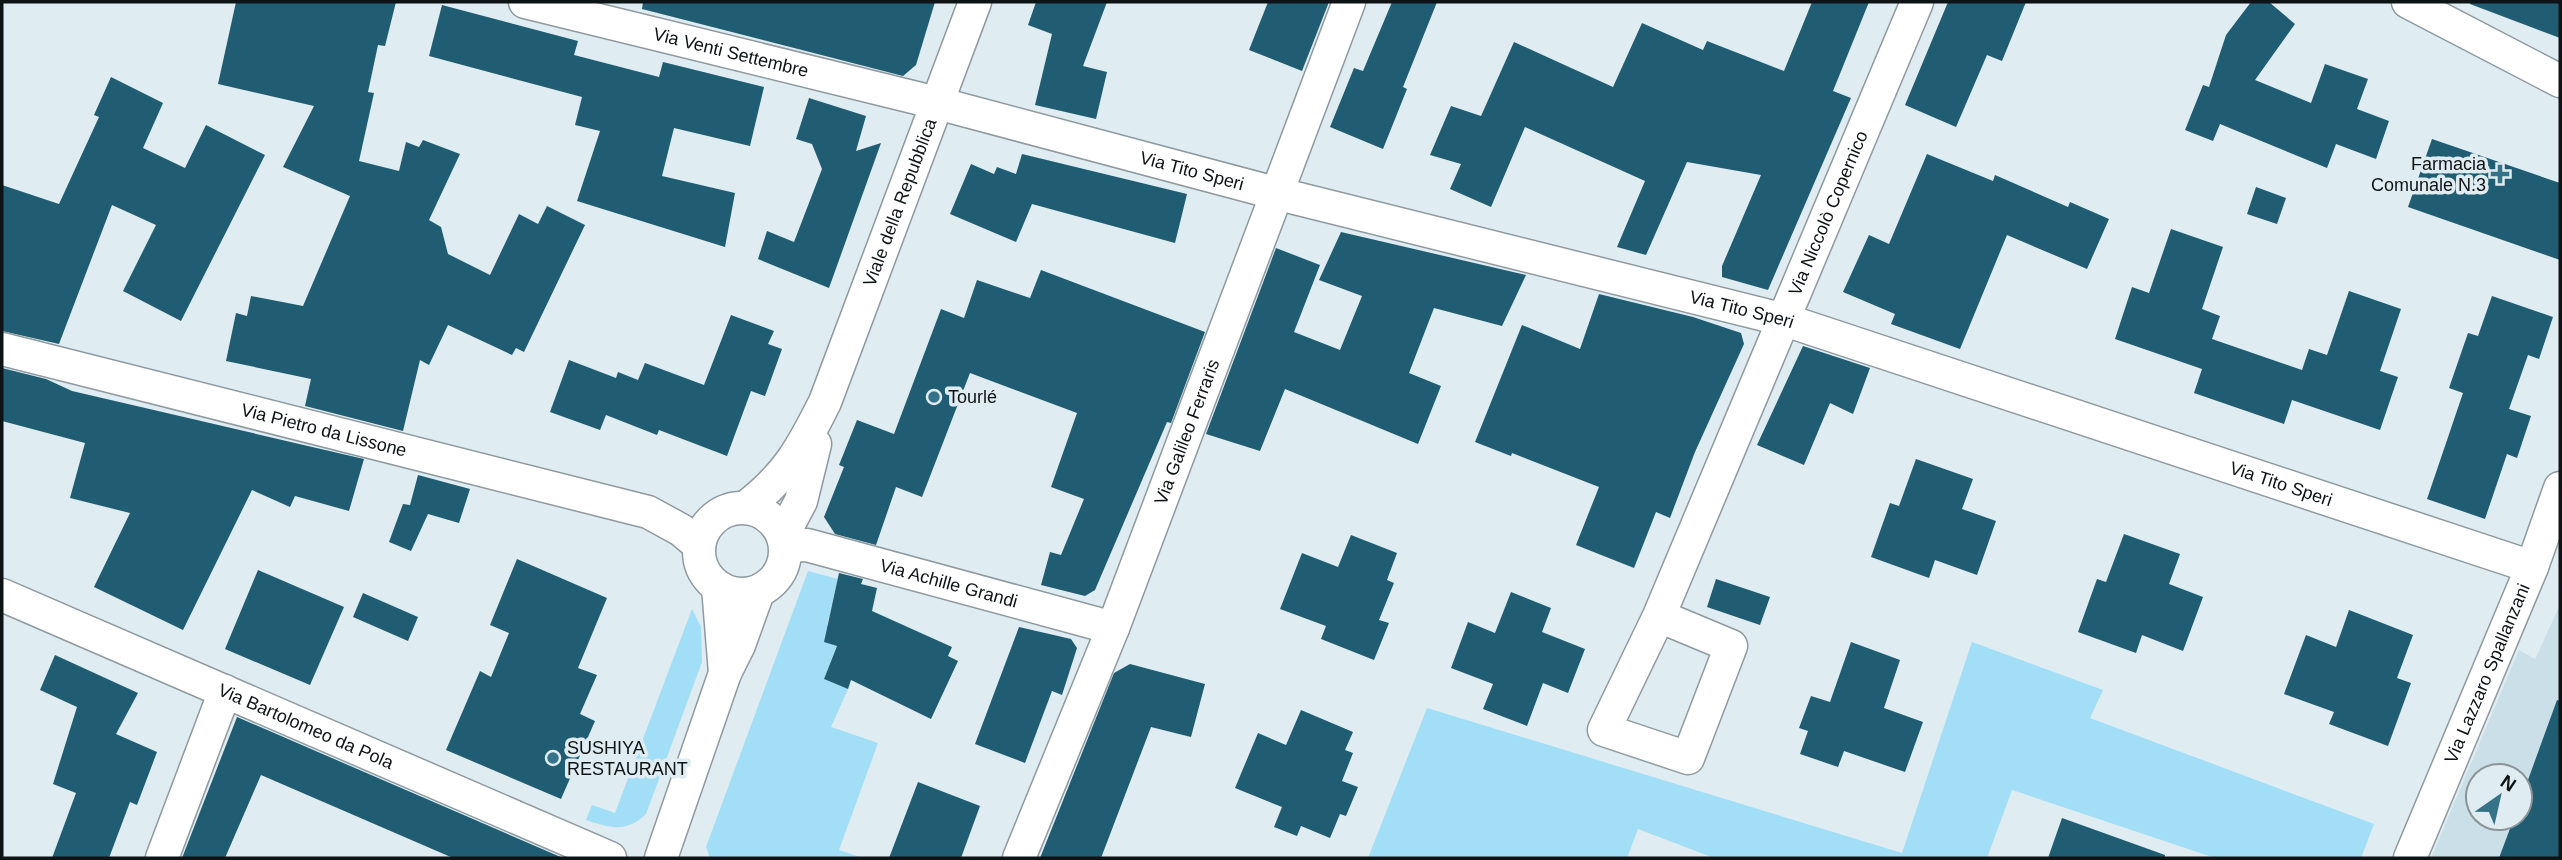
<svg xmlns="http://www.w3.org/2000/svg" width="2562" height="860" viewBox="0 0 2562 860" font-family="Arial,sans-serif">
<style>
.built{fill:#cadfe8;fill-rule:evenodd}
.green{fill:#a2def6}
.building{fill:#205d72}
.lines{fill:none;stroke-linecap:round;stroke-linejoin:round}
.minor-casing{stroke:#8f9a9f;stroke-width:35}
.minor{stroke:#fff;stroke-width:32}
.poi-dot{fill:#367389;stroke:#dfecf1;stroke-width:2.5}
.labels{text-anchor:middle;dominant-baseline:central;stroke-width:7;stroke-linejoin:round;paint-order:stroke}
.street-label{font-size:18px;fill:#0e1315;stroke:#dfecf1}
.poi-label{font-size:18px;fill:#0e1315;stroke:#dfecf1;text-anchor:start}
</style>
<rect width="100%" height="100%" fill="#dfecf1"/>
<path class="built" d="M2560 605V858H2431L2519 650 2535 659ZM2478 776H2520V818H2478Z"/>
<g class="green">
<path d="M808 571 838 579 827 625 843 629 824 679 848 689 831 727 878 743 839 850 863 858H710L706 847Z"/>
<path d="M692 609 701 627 702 662 646 814C626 833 610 828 586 820L592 805 615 813Z"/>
<path d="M1972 642 2103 690 2090 718 2374 824 2361 858H2215L2012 790 1987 858H1714L1638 829 1627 858H1368L1427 708 1902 853Z"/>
</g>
<g class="building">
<path d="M236 2H396L385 46 378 45 368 92 374 93 359 161 399 171 406 142 419 147 423 140 460 154 429 220 441 227 448 254 490 275 519 214 538 224 547 206 585 225 524 352 516 348 512 355 448 325 429 365 420 360 403 431 305 406 311 379 226 361 236 313 247 316 251 296 303 306 350 196 283 167 314 106 218 84Z"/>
<path d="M643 2H935L916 65 903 76 642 9Z"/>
<path d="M1036 2H1107L1083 66 1107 72 1096 119 1035 105 1052 34 1028 25Z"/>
<path d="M1268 2H1329L1302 71 1249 50Z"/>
<path d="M1392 2H1437L1403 87 1407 89 1383 149 1330 127 1354 68 1363 71Z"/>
<path d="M1812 2H1869L1833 91 1851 98 1768 290 1722 277V266L1761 175 1687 162 1646 255 1617 247 1645 181 1525 127 1491 207 1450 189 1461 164 1430 155 1451 106 1481 116 1514 42 1613 87 1642 23 1703 50 1707 41 1784 71Z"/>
<path d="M1948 2H2026L2002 61 1987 55 1956 127 1905 105Z"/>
<path d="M2251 2H2269L2295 24 2255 80 2311 103 2325 64 2368 79 2357 109 2389 121 2376 159 2336 144 2327 168 2220 124 2213 141 2185 130 2203 85 2209 87 2226 35Z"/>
<path d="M2470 2H2560V38L2470 4Z"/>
<path d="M442 5 578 41 574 55 659 77 663 62 764 87 750 146 674 128 662 176 735 193 725 247 577 201 600 131 575 125 582 97 429 56Z"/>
<path d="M111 77 163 103 143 148 185 168 206 125 265 155 181 321 123 291 156 225 112 205 59 344 2 331V185L59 204 99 117 94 115Z"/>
<path d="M809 98 866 116 856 151 881 143 829 288 758 259 767 231 794 242 822 169 812 144 796 139Z"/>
<path d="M2432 139 2560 183V260L2408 207Z"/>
<path d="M1022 154 1187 194 1175 243 1032 204 1016 242 950 214 971 164 994 174 997 167 1016 174Z"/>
<path d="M1927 154 1993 181 1995 175 2068 207 2070 202 2109 219 2087 269 2007 235 1960 349 1891 324 1895 314 1843 292 1869 235 1889 244Z"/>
<path d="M2256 187 2286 198 2277 224 2247 214Z"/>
<path d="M2171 229 2223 247 2202 309 2220 316 2212 339 2302 370 2309 349 2327 355 2349 291 2401 309 2380 371 2398 377 2380 430 2292 400 2284 424 2194 393 2202 369 2115 339 2132 287 2149 293Z"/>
<path d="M1341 232 1526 275 1502 326 1434 308 1409 373 1441 386 1418 444 1285 389 1260 451 1206 434 1276 248 1320 265 1294 332 1340 350 1362 296 1319 280Z"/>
<path d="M1041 270 1205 332 1171 423 1167 422 1095 590 1085 596 1041 585 1050 552 1061 555 1084 499 1051 487 1077 413 970 373 922 497 896 487 876 545 835 534 824 517 844 467 839 465 857 420 894 434 941 309 964 318 977 280 1030 298Z"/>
<path d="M1599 294 1693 317 1741 333 1744 344 1695 452 1670 518 1656 512 1634 568 1576 545 1599 487 1512 453 1511 456 1475 442 1522 325 1580 349Z"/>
<path d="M2492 296 2553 317 2539 359 2528 355 2509 409 2531 416 2517 458 2507 454 2485 519 2427 499 2463 393 2449 388 2468 333 2478 336Z"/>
<path d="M731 315 774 331 768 344 782 349 765 396 751 391 727 456 659 430 657 435 606 415 600 430 550 412 569 360 616 378 618 372 638 380 645 363 704 385Z"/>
<path d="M1803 346 1870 368 1853 414 1830 403 1804 465 1757 445Z"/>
<path d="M2 368 46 379 72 391 364 459 349 511 295 496 290 507 252 490 183 630 94 587 130 513 70 498 85 443 2 421Z"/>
<path d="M1916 459 1973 479 1962 509 1996 521 1977 575 1935 560 1929 578 1871 557 1890 503 1899 506Z"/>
<path d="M418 475 470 489 459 523 428 514 411 551 389 542 403 504 410 505Z"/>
<path d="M2124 534 2180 554 2169 584 2203 597 2183 651 2142 635 2136 653 2078 632 2097 579 2106 582Z"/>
<path d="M1351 535 1397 553 1387 580 1394 583 1379 620 1389 623 1374 660 1321 639 1326 626 1280 609 1302 553 1338 567Z"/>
<path d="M517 559 607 598 578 668 597 675 580 714 595 721 561 799 446 750 480 671 491 677 509 633 490 625Z"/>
<path d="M258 570 344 607 310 685 225 649Z"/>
<path d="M839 573 863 579 861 584 877 588 872 611 952 647 948 656 958 661 931 719 851 680 848 689 824 679 837 646 824 642Z"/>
<path d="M1716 579 1770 597 1760 625 1707 607Z"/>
<path d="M1511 592 1551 608 1542 632 1585 649 1568 693 1543 683 1527 726 1483 709 1493 684 1451 668 1468 622 1495 633Z"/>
<path d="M363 593 418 617 408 641 353 617Z"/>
<path d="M2349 610 2413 635 2397 678 2411 683 2388 746 2329 724 2334 712 2284 694 2306 635 2336 647Z"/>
<path d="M1019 627 1071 639 1077 648 1062 695 1052 691 1025 763 975 744Z"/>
<path d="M1851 642 1900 660 1884 708 1923 722 1905 772 1844 751 1838 767 1800 754 1808 731 1799 728 1811 696 1830 702Z"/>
<path d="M55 655 138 693 116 734 157 752 137 805 130 802 109 858H52L76 793 53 784 77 707 40 690Z"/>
<path d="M1130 664 1205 684 1191 737 1151 727 1101 858H1040L1114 673Z"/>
<path d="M2557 700 2560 701V858H2499L2514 818H2520V802Z"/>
<path d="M1301 710 1353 732 1345 750 1353 753 1342 781 1358 787 1346 816 1340 814 1330 838 1301 826 1297 836 1274 827 1282 807 1235 788 1258 733 1286 745Z"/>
<path d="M237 717 318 752 563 858H453L261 775 225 858H182Z"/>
<path d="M918 782 980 806 961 858H889Z"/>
<path d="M2062 818 2165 855V858H2048Z"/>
</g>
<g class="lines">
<defs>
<g id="minor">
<path id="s1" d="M525 2 937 103 1275 193 1785 320 2532 567"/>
<path d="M2408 2 2560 81"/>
<path id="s2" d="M2 349 648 512 681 530 699 545"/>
<path id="s3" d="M746 507C787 476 802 448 825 402L975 2"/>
<circle cx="742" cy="551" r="43"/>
<path d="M783 535 801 501 815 444"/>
<path id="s4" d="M786 546 807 545 1113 628"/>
<path d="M718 587 725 673"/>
<path id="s5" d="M2 595 610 858"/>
<path id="s6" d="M1659 616 1731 646 1688 758 1604 730 1659 616 1917 2"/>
<path d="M162 858 225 691"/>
<path d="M661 858 725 673 739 645 758 592"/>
<path id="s7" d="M1019 858 1113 628 1349 2"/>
<path id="s8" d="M2410 858 2532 567 2560 488"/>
</g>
</defs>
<use href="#minor" class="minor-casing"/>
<use href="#minor" class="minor"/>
</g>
<g class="poi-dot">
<path d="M2496.5 163.5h7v7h7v7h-7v7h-7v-7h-7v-7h7z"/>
<circle cx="934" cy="397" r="7"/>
<circle cx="553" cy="758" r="7"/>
</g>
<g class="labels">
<g class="street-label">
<text stroke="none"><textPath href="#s1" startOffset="212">Via Venti Settembre</textPath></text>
<text stroke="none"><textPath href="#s1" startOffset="688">Via Tito Speri</textPath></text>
<text stroke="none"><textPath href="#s3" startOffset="346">Viale della Repubblica</textPath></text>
<text stroke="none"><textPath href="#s6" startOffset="850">Via Niccolò Copernico</textPath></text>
<text stroke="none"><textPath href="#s1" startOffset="1255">Via Tito Speri</textPath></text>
<text stroke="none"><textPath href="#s2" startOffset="332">Via Pietro da Lissone</textPath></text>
<text stroke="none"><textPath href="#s7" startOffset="458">Via Galileo Ferraris</textPath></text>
<text stroke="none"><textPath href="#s1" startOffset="1822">Via Tito Speri</textPath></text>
<text stroke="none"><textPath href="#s4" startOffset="168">Via Achille Grandi</textPath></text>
<text stroke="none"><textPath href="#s8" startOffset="200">Via Lazzaro Spallanzani</textPath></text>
<text stroke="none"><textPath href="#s5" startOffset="331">Via Bartolomeo da Pola</textPath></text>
</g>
<g class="poi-label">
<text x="2486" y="164" text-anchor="end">Farmacia<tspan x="2486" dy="21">Comunale N.3</tspan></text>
<text x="948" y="397">Tourlé</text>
<text x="567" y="748">SUSHIYA<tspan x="567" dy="21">RESTAURANT</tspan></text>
</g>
</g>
<rect width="2562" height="860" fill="none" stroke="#0e1315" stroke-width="7"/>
<g transform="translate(2499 797) rotate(34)"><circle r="33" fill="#dfecf1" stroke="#8b9599" stroke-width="2"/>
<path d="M0-5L12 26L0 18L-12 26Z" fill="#367389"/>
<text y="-10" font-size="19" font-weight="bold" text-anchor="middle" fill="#0e1315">N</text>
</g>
</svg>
